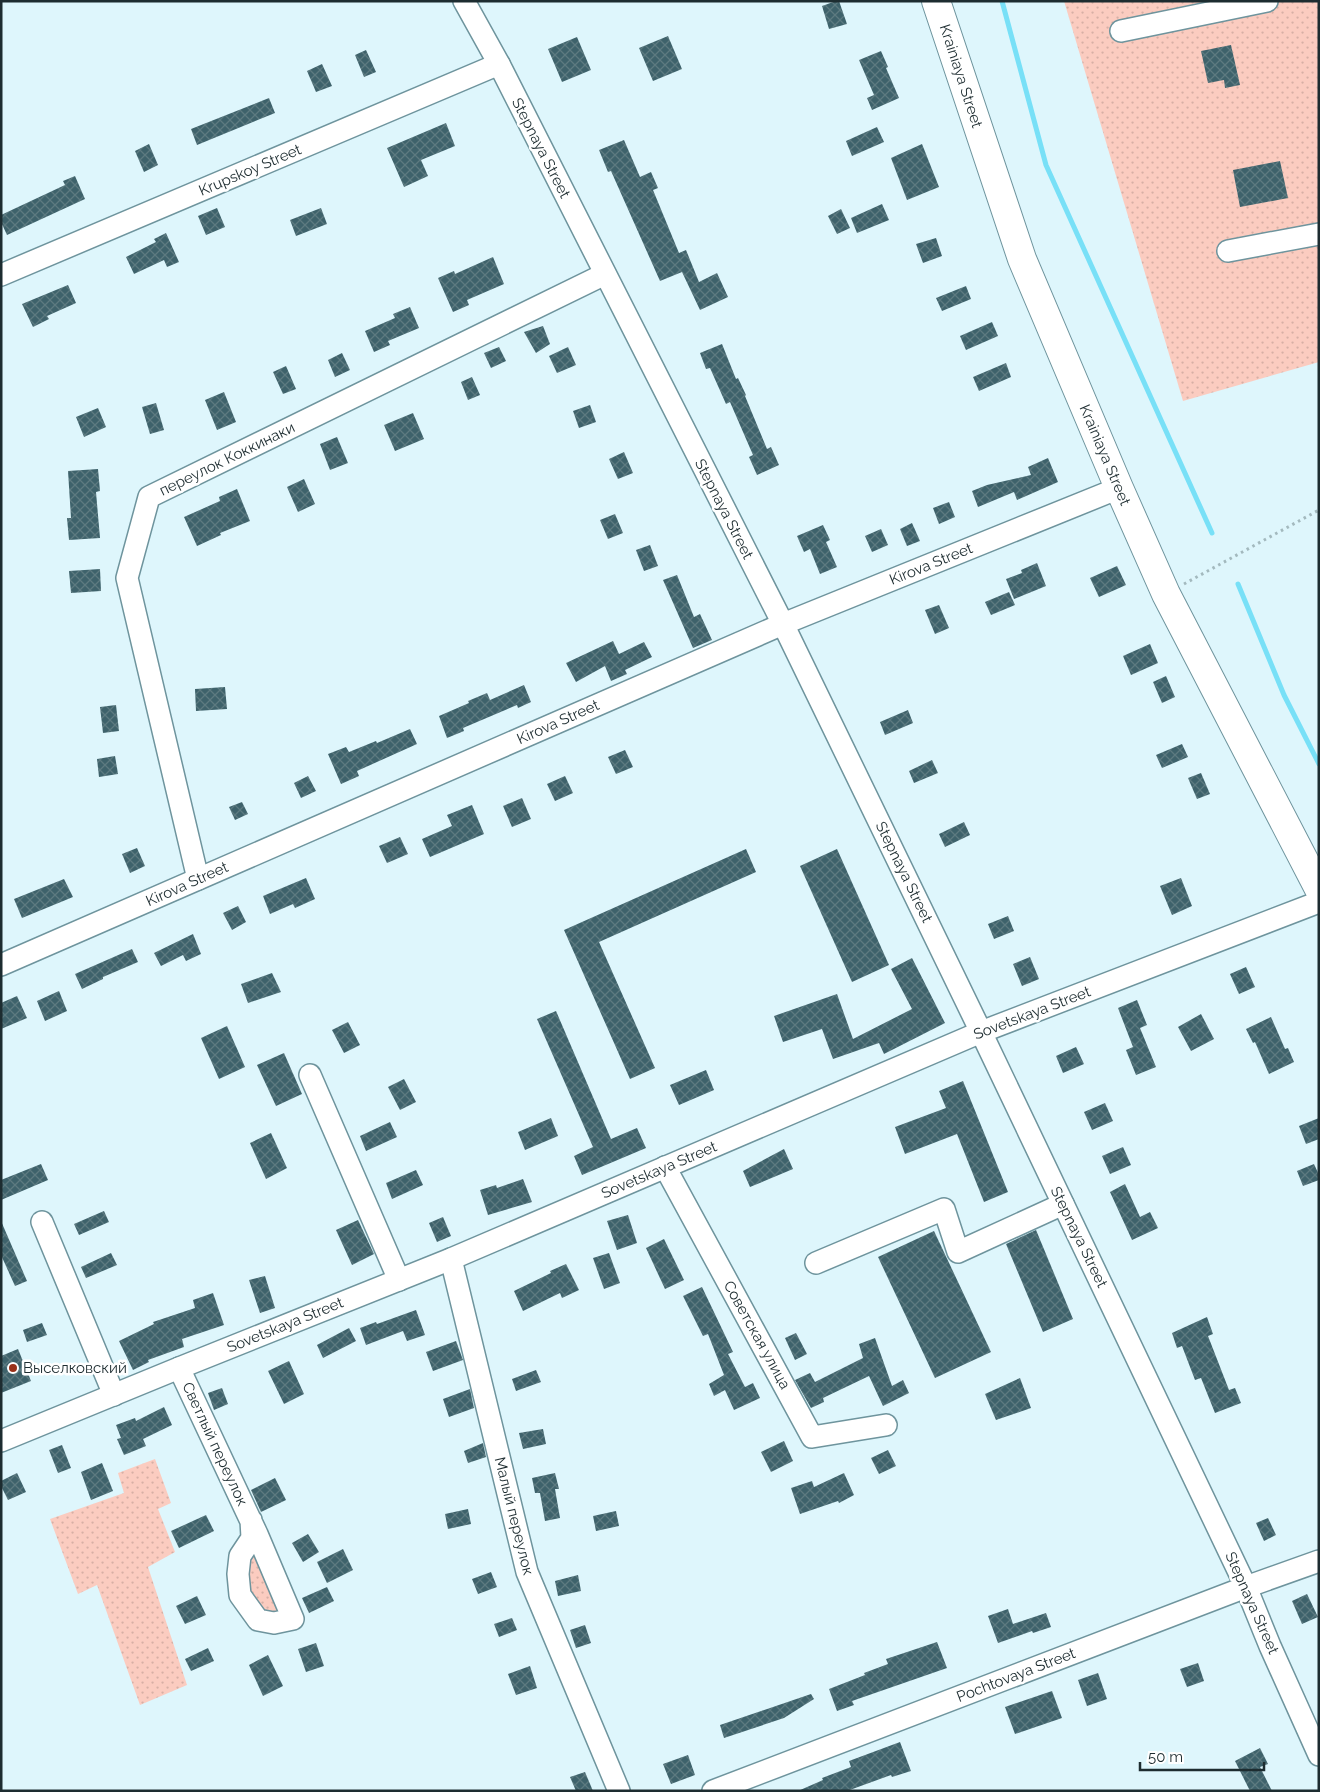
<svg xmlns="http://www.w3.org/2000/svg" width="1320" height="1792" viewBox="0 0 1320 1792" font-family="Raleway,sans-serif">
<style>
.grass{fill:url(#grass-dots)}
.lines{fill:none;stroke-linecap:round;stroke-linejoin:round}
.stream{stroke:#78e0f7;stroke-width:5}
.building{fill:url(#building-cross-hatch)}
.minor-casing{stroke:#6e949d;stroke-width:24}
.major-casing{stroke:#6e949d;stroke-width:30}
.path{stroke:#a3b9be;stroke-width:3;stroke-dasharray:2.5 4;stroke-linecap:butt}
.minor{stroke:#fff;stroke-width:21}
.major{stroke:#fff;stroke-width:28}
.poi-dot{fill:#993018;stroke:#fff;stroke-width:2}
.labels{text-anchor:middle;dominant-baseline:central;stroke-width:5;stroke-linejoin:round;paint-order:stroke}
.street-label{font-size:15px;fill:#1d2c30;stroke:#fff}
.poi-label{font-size:15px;fill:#1d2c30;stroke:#fff;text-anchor:start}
</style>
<defs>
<pattern id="grass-dots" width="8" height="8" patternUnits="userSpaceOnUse" patternTransform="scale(1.25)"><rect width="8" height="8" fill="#fbccc0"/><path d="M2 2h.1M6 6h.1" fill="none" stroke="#d7afa5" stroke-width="1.8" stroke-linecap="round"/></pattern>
<pattern id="building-cross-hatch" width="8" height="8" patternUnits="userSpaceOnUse" patternTransform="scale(1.25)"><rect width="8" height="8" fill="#3e626b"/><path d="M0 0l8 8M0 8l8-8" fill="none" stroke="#5d7a80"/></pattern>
</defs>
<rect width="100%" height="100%" fill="#def6fc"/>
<g class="grass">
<path d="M1064 1H1319V362L1183 401Z"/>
<path d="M155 1459 171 1503 158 1509 175 1552 148 1567 187 1685 140 1705 97 1585 78 1594 50 1519 124 1493 118 1473Z"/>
<path d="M251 1548 287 1611 263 1617 252 1607 242 1561Z"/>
</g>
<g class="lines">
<g class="stream">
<path d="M1002 1 1046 165 1212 533"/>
<path d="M1238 584 1284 695 1319 764"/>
</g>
</g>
<g class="building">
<path d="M836 1H839L847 24 829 29 822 6Z"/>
<path d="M668 36 682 69 653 81 639 48Z"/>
<path d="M577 37 591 70 562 82 548 49Z"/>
<path d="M1231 45 1240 85 1225 88 1224 80 1208 83 1201 51Z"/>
<path d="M366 50 376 72 364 77 355 55Z"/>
<path d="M881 51 888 67 886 68 899 98 872 110 867 98 874 95 859 60Z"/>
<path d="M322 64 332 86 316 92 307 71Z"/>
<path d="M269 98 275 113 197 145 191 129Z"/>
<path d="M446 123 455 146 421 160 428 176 404 187 387 148Z"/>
<path d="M877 127 884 142 852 156 846 141Z"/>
<path d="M624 140 640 177 651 172 658 188 653 190 679 253 686 250 699 282 717 273 728 297 700 310 682 272 660 281 611 171 608 172 599 150Z"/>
<path d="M149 144 158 165 144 172 135 151Z"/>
<path d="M922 144 939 187 907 200 891 158Z"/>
<path d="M1280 161 1288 198 1240 207 1233 170Z"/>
<path d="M75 176 85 199 7 235 1 222V215L65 185 63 181Z"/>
<path d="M882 204 889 220 857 233 851 218Z"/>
<path d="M217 208 225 227 206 235 198 216Z"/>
<path d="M321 208 327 224 296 236 290 220Z"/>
<path d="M841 209 850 228 837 234 828 216Z"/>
<path d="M166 233 179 262 167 267 164 260 134 274 126 257 156 242 154 239Z"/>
<path d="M936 238 942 256 923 263 916 244Z"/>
<path d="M493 257 504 284 467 300 469 305 453 312 438 278 454 271 455 274Z"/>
<path d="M68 285 76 303 47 316 49 319 33 327 22 304Z"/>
<path d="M966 286 971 299 942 311 936 298Z"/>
<path d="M410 307 419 328 388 341 390 345 374 352 365 331 395 318 393 314Z"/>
<path d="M992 322 998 336 966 350 960 336Z"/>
<path d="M543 326 550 344 536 353 524 332Z"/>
<path d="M722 344 736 379 738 378 746 395 745 396 767 449 771 447 779 465 757 475 749 457 753 455 730 402 726 404 710 368 706 369 700 353Z"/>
<path d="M499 347 506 361 491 368 484 353Z"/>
<path d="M568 347 576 365 557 373 549 356Z"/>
<path d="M342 353 350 370 335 377 328 360Z"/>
<path d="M1006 363 1011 377 979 391 973 377Z"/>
<path d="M286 366 296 389 283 394 273 372Z"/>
<path d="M472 377 480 395 468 400 461 382Z"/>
<path d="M224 392 236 422 217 430 205 400Z"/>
<path d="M156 403 164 430 150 434 142 407Z"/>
<path d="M590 405 596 422 579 428 573 411Z"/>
<path d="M98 408 106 427 84 437 76 417Z"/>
<path d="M413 413 424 439 395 451 384 425Z"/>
<path d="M337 437 348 463 330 470 320 444Z"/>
<path d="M624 452 633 473 618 479 609 459Z"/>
<path d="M1048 458 1058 482 1017 500 1014 492 978 507 972 491 987 485 1031 475 1028 467Z"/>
<path d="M98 469 100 491 96 492 100 538 69 540 67 518H71L68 471Z"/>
<path d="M304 479 315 504 298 512 287 487Z"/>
<path d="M237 489 250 521 220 533 221 535 197 546 184 517 220 501 219 497Z"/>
<path d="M949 502 955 517 939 524 933 508Z"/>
<path d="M615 514 623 533 608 539 600 520Z"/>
<path d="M912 523 920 541 907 546 900 529Z"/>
<path d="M823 525 830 540 826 542 837 567 820 574 810 549 804 552 797 536Z"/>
<path d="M881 529 888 545 872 552 865 536Z"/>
<path d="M650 545 658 566 644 571 636 550Z"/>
<path d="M1037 563 1046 586 1014 599 1006 579 1022 573 1021 570Z"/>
<path d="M1117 566 1126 585 1099 597 1090 578Z"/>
<path d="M100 569 101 591 71 593 69 571Z"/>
<path d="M677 575 694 617 700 614 712 640 693 648 663 580Z"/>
<path d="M1009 592 1015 605 991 615 985 602Z"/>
<path d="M939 605 949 628 935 634 925 610Z"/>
<path d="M613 641 619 654 644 642 652 657 625 670 627 674 611 681 605 666 576 682 566 663Z"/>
<path d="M1150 644 1158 663 1131 675 1123 656Z"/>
<path d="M1166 676 1175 697 1162 703 1153 682Z"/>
<path d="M524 685 531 702 518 708 517 705 463 728 464 731 447 738 439 716 469 703 468 701 487 693 490 700Z"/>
<path d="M225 687 227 709 196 711 195 689Z"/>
<path d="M116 705 119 731 103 733 100 707Z"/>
<path d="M908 710 913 723 885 735 880 722Z"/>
<path d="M410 729 417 744 357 771 359 776 341 784 328 754 346 747 349 752 376 741 377 743Z"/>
<path d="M1182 744 1188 757 1162 768 1156 755Z"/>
<path d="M625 750 633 767 616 774 608 757Z"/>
<path d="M115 756 118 774 99 777 97 759Z"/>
<path d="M932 760 938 773 914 783 909 771Z"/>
<path d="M1201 773 1210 794 1197 799 1188 778Z"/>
<path d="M308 776 316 791 301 798 294 783Z"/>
<path d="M565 776 573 793 555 801 547 784Z"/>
<path d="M522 798 531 819 512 827 503 806Z"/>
<path d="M242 802 248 814 235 820 229 807Z"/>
<path d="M472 805 484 834 430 857 422 839 452 826 447 815Z"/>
<path d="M964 822 970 835 945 847 939 834Z"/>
<path d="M400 837 408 854 387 863 379 846Z"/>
<path d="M137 848 145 866 130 873 122 854Z"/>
<path d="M746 849 756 872 599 942 655 1068 630 1079 564 930Z"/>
<path d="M837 849 889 965 852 982 800 866Z"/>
<path d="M306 878 315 899 295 908 293 904 270 914 263 896Z"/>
<path d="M1181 878 1192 906 1172 915 1160 886Z"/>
<path d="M64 879 73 897 22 918 14 899Z"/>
<path d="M238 906 246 922 232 930 223 913Z"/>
<path d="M1008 916 1014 931 994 939 988 924Z"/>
<path d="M193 934 201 954 186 961 183 955 161 966 154 953Z"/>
<path d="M132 949 138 962 103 977V979L82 989 75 974Z"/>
<path d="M1030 957 1039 979 1022 986 1013 964Z"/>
<path d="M912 958 945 1023 884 1054 879 1043 833 1059 822 1029 783 1042 774 1016 837 994 853 1039 912 1009 891 969Z"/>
<path d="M1246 967 1255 987 1239 994 1230 974Z"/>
<path d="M272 973 281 992 248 1003 241 984Z"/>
<path d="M59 991 67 1011 45 1021 37 1001Z"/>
<path d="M17 996 27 1018 1 1029V1003Z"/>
<path d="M1137 1000 1147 1025 1140 1028 1156 1067 1136 1075 1126 1050 1133 1047 1118 1008Z"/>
<path d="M556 1011 611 1139 637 1128 646 1148 582 1175 574 1156 593 1147 537 1019Z"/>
<path d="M1201 1014 1214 1039 1191 1051 1178 1027Z"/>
<path d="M1271 1017 1285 1049 1288 1048 1294 1062 1269 1074 1255 1042 1253 1043 1246 1029Z"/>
<path d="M348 1022 360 1045 344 1053 332 1030Z"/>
<path d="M227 1026 245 1067 219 1079 201 1038Z"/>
<path d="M1076 1047 1084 1064 1063 1073 1056 1056Z"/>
<path d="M284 1053 302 1094 276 1106 257 1065Z"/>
<path d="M706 1070 714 1090 679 1105 670 1085Z"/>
<path d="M404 1079 416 1102 400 1110 388 1087Z"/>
<path d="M963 1081 1008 1192 984 1202 957 1134 905 1154 895 1127 946 1108 939 1091Z"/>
<path d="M1105 1103 1113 1121 1092 1130 1084 1112Z"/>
<path d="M551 1118 558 1136 525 1150 518 1132Z"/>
<path d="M1319 1118V1139L1306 1144 1299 1126Z"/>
<path d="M390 1122 397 1137 366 1151 360 1136Z"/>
<path d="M271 1133 287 1168 266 1179 250 1143Z"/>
<path d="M1123 1147 1131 1165 1110 1174 1102 1156Z"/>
<path d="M784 1149 793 1169 750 1187 743 1171Z"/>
<path d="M41 1164 48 1180 1 1200V1180Z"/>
<path d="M1314 1164 1319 1175V1180L1303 1186 1297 1171Z"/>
<path d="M416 1170 423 1185 392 1199 386 1183Z"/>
<path d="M523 1179 532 1202 488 1215 480 1190 496 1185 497 1188Z"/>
<path d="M1125 1184 1140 1217 1150 1212 1158 1228 1132 1240 1110 1192Z"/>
<path d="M104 1211 109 1222 79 1235 74 1224Z"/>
<path d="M628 1215 637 1243 617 1250 607 1221Z"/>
<path d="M443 1217 451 1236 437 1242 429 1223Z"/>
<path d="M358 1220 374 1254 352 1265 336 1230Z"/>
<path d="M1 1221 27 1281 15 1286 1 1255Z"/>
<path d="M1036 1230 1073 1319 1043 1332 1006 1244Z"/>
<path d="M934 1231 991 1352 935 1378 878 1257Z"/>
<path d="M664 1239 684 1280 665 1289 646 1248Z"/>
<path d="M111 1253 117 1265 86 1278 81 1267Z"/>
<path d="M609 1253 620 1283 604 1289 593 1258Z"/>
<path d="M566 1264 579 1290 562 1298 560 1293 523 1311 514 1291 551 1273 550 1271Z"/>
<path d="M265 1276 275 1308 260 1313 249 1280Z"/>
<path d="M702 1287 733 1352 728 1354 745 1387 753 1383 760 1398 734 1410 725 1390 714 1396 709 1384 724 1375 708 1334 703 1336 683 1296Z"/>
<path d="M213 1293 224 1325 182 1339 184 1347 148 1360 149 1362 133 1370 119 1341 154 1324 153 1322 195 1308 193 1300Z"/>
<path d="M416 1310 425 1335 407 1341 403 1331 366 1345 360 1328 376 1322 377 1324Z"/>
<path d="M1207 1317 1213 1334 1208 1336 1229 1390 1235 1388 1241 1403 1215 1413 1201 1378 1195 1380 1182 1346 1177 1348 1172 1333Z"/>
<path d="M42 1323 47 1335 27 1342 23 1330Z"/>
<path d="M349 1328 356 1341 323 1358 317 1345Z"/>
<path d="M796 1333 807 1354 795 1360 785 1338Z"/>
<path d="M875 1338 892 1386 903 1380 909 1393 883 1406 869 1376 823 1398 824 1402 811 1408 795 1380 810 1373 815 1382 863 1358 859 1344Z"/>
<path d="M456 1341 463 1360 433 1371 426 1352Z"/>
<path d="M18 1349 31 1381 1 1393V1356Z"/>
<path d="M289 1361 304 1394 284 1404 268 1371Z"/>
<path d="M536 1370 541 1382 516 1391 512 1379Z"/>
<path d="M1020 1378 1031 1408 996 1420 985 1394Z"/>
<path d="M222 1388 228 1404 214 1410 208 1393Z"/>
<path d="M470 1389 474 1408 449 1417 443 1399Z"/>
<path d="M164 1407 172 1425 143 1439 146 1446 124 1455 117 1439 121 1438 116 1425 135 1418 136 1421Z"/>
<path d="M543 1429 546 1444 523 1449 519 1433Z"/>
<path d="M784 1441 793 1461 771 1472 761 1452Z"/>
<path d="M483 1443 486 1457 468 1463 464 1451Z"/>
<path d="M62 1445 71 1468 58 1473 49 1450Z"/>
<path d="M888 1450 896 1466 879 1474 871 1458Z"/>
<path d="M102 1463 113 1491 91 1500 81 1472Z"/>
<path d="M17 1473 26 1492 8 1500 1 1486V1481Z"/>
<path d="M555 1473 559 1489H555L560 1518 545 1521 540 1493H535L532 1478Z"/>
<path d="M844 1473 854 1495 839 1503 838 1501 800 1514 791 1488 812 1481 814 1487Z"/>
<path d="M275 1478 286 1500 261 1512 251 1490Z"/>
<path d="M468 1509 471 1524 448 1529 445 1514Z"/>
<path d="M616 1511 619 1526 596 1531 593 1516Z"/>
<path d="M206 1515 214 1531 179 1548 171 1531Z"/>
<path d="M1268 1518 1276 1535 1264 1541 1256 1523Z"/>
<path d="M308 1534 319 1552 303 1562 292 1543Z"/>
<path d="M343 1549 353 1570 327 1583 317 1562Z"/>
<path d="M491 1572 497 1587 478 1594 472 1579Z"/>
<path d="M578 1575 581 1591 558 1596 555 1581Z"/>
<path d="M327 1587 334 1601 309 1613 302 1598Z"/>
<path d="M1307 1594 1318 1617 1302 1624 1292 1601Z"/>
<path d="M197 1596 206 1615 185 1624 176 1606Z"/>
<path d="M1008 1609 1013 1624 1046 1613 1051 1627 1033 1633 1032 1631 998 1643 988 1616Z"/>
<path d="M512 1618 517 1630 499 1637 494 1624Z"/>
<path d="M585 1625 591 1643 576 1648 570 1630Z"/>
<path d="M937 1642 947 1668 852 1701 854 1705 837 1711 829 1689 865 1675 864 1673 888 1664 886 1659Z"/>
<path d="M316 1643 324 1666 306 1672 298 1649Z"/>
<path d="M208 1648 214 1661 191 1671 185 1659Z"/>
<path d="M268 1655 283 1686 263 1696 249 1665Z"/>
<path d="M1198 1663 1204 1681 1187 1687 1180 1669Z"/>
<path d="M530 1666 537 1688 516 1695 508 1674Z"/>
<path d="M1098 1673 1107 1699 1087 1706 1078 1680Z"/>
<path d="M1052 1691 1062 1718 1015 1734 1005 1707Z"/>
<path d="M811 1694 814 1699 784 1718 724 1738 720 1725Z"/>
<path d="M900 1742 911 1771 892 1777 891 1775 847 1791H798L823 1780 822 1778 851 1767 849 1761Z"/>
<path d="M1260 1748 1268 1764 1260 1767 1272 1791H1250L1235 1761Z"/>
<path d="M688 1755 695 1775 671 1784 663 1764Z"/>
<path d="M585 1772 593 1791H576L570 1777Z"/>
</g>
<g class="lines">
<defs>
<g id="minor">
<path d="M464 1 499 64 783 624 981 1032 1246 1587 1270 1646 1319 1755"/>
<path d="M1121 31 1267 1"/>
<path d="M1228 251 1319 234"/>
<path d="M1 275 499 64"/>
<path d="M198 879 127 578 149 497 605 274"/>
<path d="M1 965 783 624 1119 488"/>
<path d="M310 1075 399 1280"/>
<path d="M665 1167 812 1437 886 1425"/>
<path d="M42 1222 114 1395"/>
<path d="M451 1259 527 1572 619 1791"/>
<path d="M816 1263 944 1209 958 1252 1063 1204"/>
<path d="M179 1368 257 1534 293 1619 274 1623 258 1620 240 1595 238 1574 240 1556 252 1538 251 1520"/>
<path d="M1 1441 179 1368 451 1259 981 1032 1319 902"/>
<path d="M713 1791 1246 1587 1319 1561"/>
</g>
<path id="major" d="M936 1 1022 259 1119 488 1166 594 1319 889"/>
</defs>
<use href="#minor" class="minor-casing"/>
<use href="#major" class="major-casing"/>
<path class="path" d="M1184 584 1319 510"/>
<use href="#minor" class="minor"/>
<use href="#major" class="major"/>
</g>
<circle class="poi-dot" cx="13" cy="1368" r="5"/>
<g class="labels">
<g class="street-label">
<text transform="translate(961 76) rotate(72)">Krainiaya Street</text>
<text transform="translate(541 148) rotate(63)">Stepnaya Street</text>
<text transform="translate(250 170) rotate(-23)">Krupskoy Street</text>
<text transform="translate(1105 455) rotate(67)">Krainiaya Street</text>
<text transform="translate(227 459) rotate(-26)">переулок Коккинаки</text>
<text transform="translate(724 509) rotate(63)">Stepnaya Street</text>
<text transform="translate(931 564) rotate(-22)">Kirova Street</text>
<text transform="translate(558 722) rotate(-24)">Kirova Street</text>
<text transform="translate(904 872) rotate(64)">Stepnaya Street</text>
<text transform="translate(187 884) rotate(-24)">Kirova Street</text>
<text transform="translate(1032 1013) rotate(-21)">Sovetskaya Street</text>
<text transform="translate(659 1170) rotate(-23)">Sovetskaya Street</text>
<text transform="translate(1079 1237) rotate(64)">Stepnaya Street</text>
<text transform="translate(285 1325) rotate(-22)">Sovetskaya Street</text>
<text transform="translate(757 1335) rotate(61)">Советская улица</text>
<text transform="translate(215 1444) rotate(65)">Светлый переулок</text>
<text transform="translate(514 1516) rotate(76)">Малый переулок</text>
<text transform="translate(1252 1603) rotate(66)">Stepnaya Street</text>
<text transform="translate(1016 1675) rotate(-21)">Pochtovaya Street</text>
</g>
<g class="poi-label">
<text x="23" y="1368">Выселковский</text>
</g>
</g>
<rect width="1320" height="1792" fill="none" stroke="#1d2c30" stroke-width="5"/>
<path d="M1140 1762v8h124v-8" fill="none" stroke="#1d2c30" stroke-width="2.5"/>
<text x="1148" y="1762" font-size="15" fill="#1d2c30" stroke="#ffffff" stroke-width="4" paint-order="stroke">50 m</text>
</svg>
